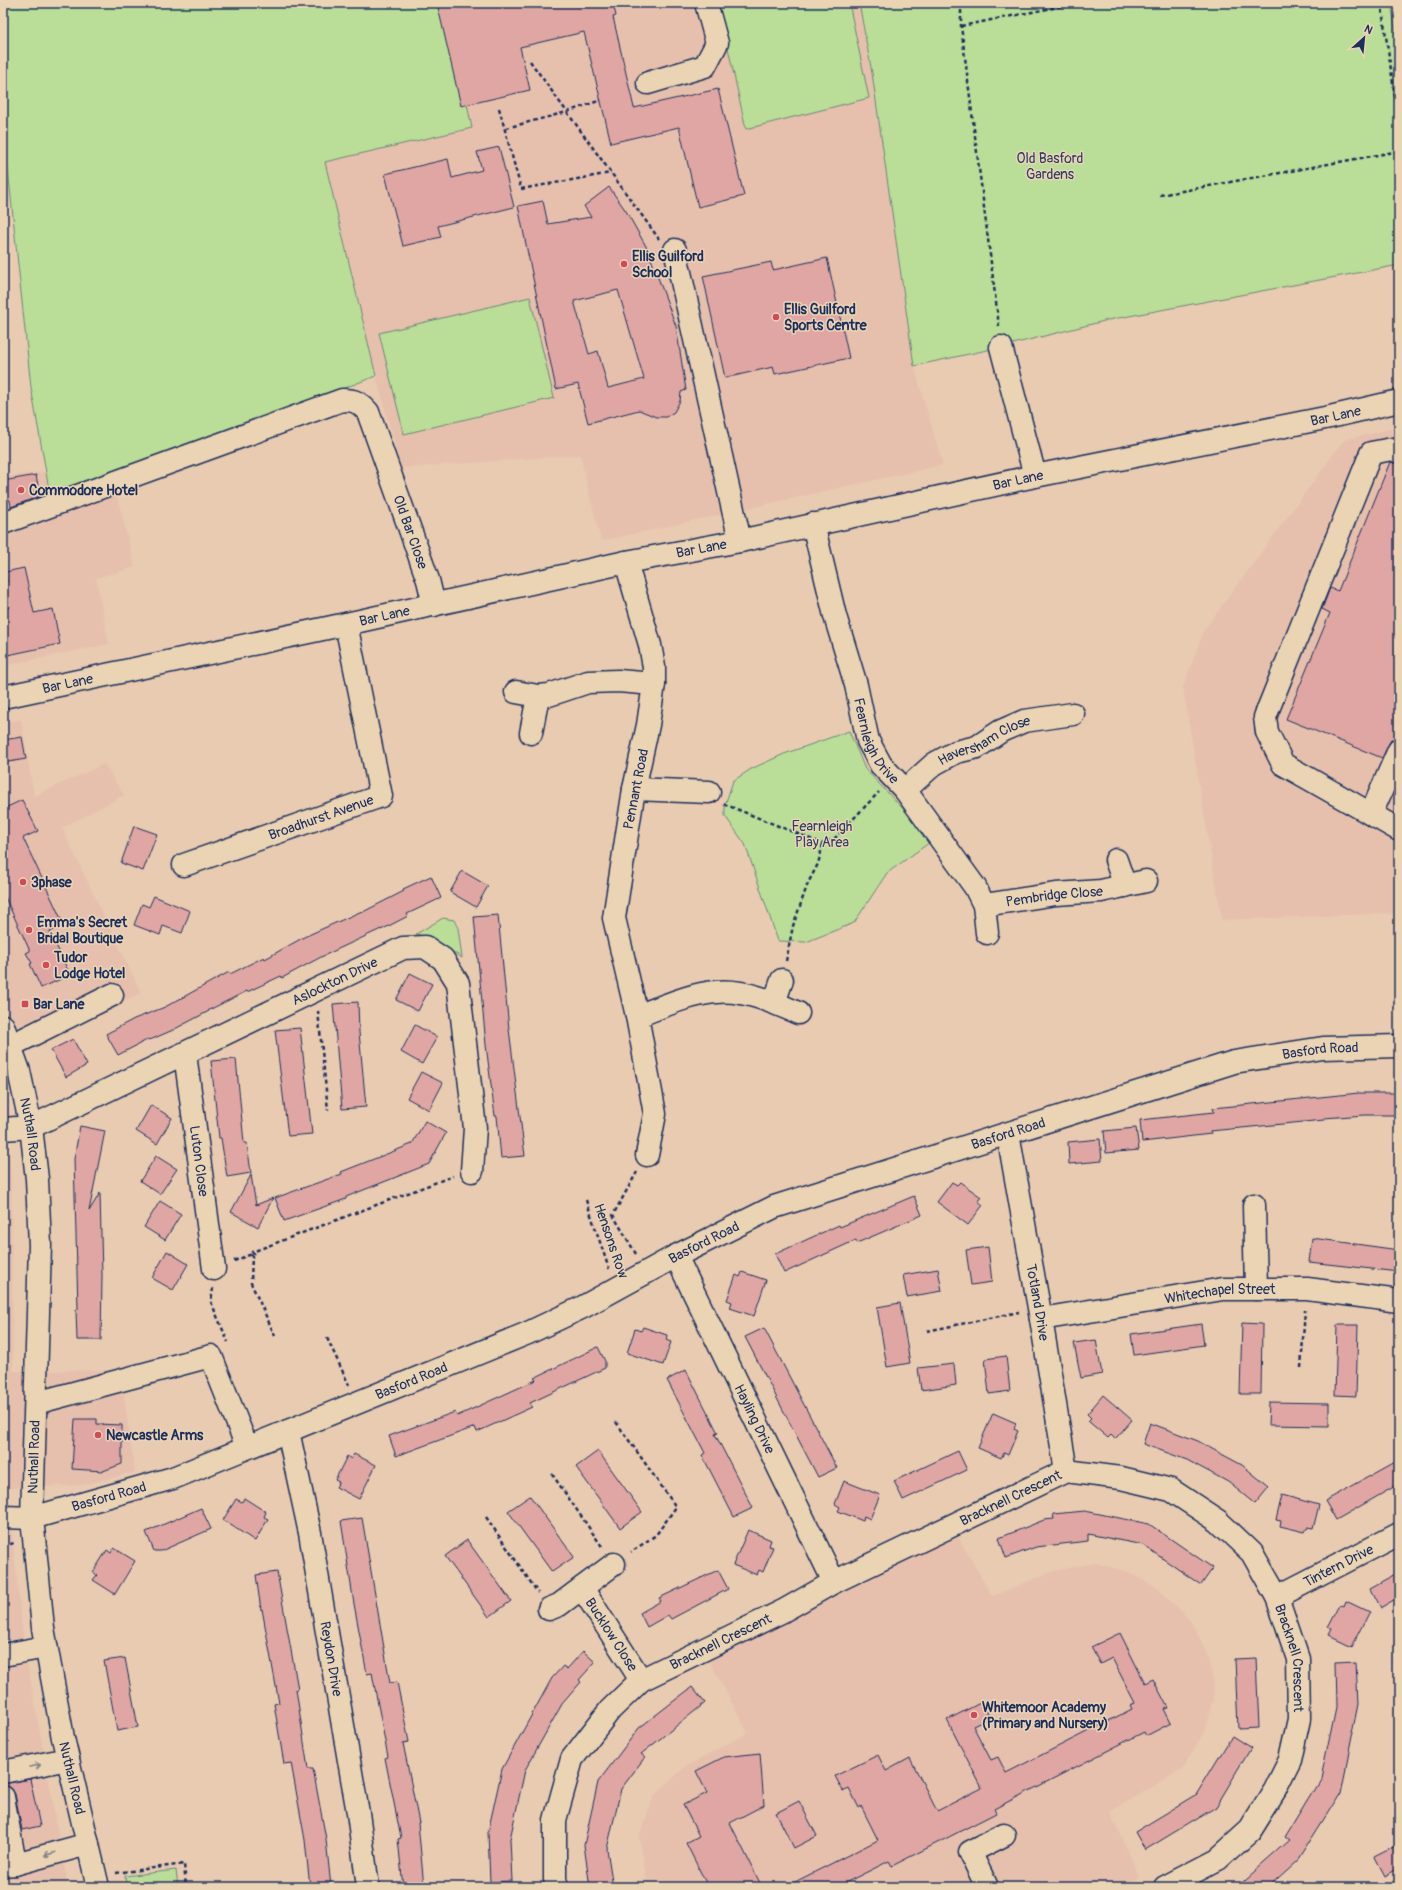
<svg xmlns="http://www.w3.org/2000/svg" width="1402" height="1890" viewBox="0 0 1402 1890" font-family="Pangolin,sans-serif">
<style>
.built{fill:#e6c0ad}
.green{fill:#badd97;stroke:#6a867a}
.building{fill:#e0a6a3;stroke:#1b2f5e;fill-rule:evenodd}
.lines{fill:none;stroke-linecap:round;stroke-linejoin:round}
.minor-casing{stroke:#1b2f5e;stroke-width:25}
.highway-casing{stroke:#1b2f5e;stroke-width:25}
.path{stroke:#1b2f5e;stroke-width:2.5;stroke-dasharray:4 3;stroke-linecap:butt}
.minor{stroke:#ebd4b4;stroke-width:22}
.highway{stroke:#ebd4b4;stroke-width:22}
.oneway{stroke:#838289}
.poi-dot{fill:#d1495b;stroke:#ebd4b4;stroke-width:1.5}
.labels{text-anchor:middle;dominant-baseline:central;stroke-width:3;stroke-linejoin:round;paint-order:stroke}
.park-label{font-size:14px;fill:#2b4064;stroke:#ebd4b4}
.poi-label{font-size:14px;font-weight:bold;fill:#1b2f5e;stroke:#ebd4b4;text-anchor:start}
.street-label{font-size:14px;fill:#1b2f5e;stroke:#ebd4b4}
</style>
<rect width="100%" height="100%" fill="#e9cbb1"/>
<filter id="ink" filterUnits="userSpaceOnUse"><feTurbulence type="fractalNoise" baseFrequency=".025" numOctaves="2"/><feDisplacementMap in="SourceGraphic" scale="8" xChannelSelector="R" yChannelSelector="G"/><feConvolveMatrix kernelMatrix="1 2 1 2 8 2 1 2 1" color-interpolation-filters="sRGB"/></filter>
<g filter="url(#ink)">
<g class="built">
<path d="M446 3H859L872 73 914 366 943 465 601 541 580 455 401 468 376 376 325 162 471 128Z"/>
<path d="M1391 3H1399V53Z"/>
<path d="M1399 427V913L1222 920 1183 688 1204 630 1344 440Z"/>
<path d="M45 472 50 495 112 476 135 567 96 578 109 644 3 666V477Z"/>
<path d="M21 719 34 796 104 764 124 795 62 828 141 993 3 1058V723Z"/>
<path d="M3 1110 11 1173 13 1371 120 1370 135 1472 84 1485 7 1488 24 1644 68 1887H3Z"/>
<path d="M957 1535 992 1596 1054 1571 1095 1563 1129 1572 1157 1588 1191 1621 1203 1645 1211 1665 1214 1700 1205 1730 1183 1769 1110 1812 1140 1877 1122 1887H651L647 1881 639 1836 654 1796 686 1766 748 1733 705 1653Z"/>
</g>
<g class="green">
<path d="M3 3H446L472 128 325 162 376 376 112 476 50 495 31 387 3 122Z"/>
<path d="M718 3H849L869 98 746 129Z"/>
<path d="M859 3H1391L1399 53V265L1108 320 1001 347 914 366 872 73Z"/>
<path d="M530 297 554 398 404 434 379 333Z"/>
<path d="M849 731 865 769 933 840 887 873 854 923 806 942 778 941 745 844 725 816V805L733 781 751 769 784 754Z"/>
<path d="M443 918 454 920 458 928 462 958 432 938 416 934Z"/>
<path d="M176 1870 178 1887H126L125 1876Z"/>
</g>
<g class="building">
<path d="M437 3H613L616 16 613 17 634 108 718 89 744 196 698 207 679 127 611 143 584 32 520 47 530 90 461 106Z"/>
<path d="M499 147 514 207 438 226 441 237 403 246 385 174 448 159 452 178 482 170 477 152Z"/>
<path d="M609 187 626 211 647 248 676 326 686 390 681 392 680 401 674 412 666 417H656L639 410 588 423 578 384 556 389 518 206 543 201 548 224 591 217 584 206ZM618 290 644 379 608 388 598 351 589 354 574 301Z"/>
<path d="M827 258 849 358 775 374 773 367 725 378 703 276 771 262 773 270Z"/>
<path d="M1390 462 1399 464V738L1391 740 1382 758 1286 719 1330 613 1322 609 1330 588 1338 591Z"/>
<path d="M36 475 40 496 11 507 10 500 3 501V481Z"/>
<path d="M24 568 34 613 53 609 60 644 3 656V609L9 607 4 583 7 582 5 572Z"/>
<path d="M22 737 26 759 3 763V740Z"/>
<path d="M22 800 38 831 23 838 64 925 50 932 70 975 41 988 30 964 32 963 26 953 30 951 3 893V809Z"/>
<path d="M134 826 157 834 143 871 121 863Z"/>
<path d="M462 871 488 886 476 907 450 892Z"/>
<path d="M431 876 441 898 407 914 408 916 381 930V929L321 957 282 978 281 976 247 992V991L209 1010V1011L173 1030 150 1040 149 1039 118 1055 106 1034 134 1019 165 1007 229 972 230 974 264 957 265 959 304 937 362 911 363 912 404 891 403 889Z"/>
<path d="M154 896 190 911 182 933 163 926 160 935 134 925 142 904 149 907Z"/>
<path d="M498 915 509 1029 525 1156 501 1158 497 1116H495L486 1045 474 917Z"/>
<path d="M410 973 432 984 418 1011 396 1000Z"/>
<path d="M358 1002 359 1032 366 1107 342 1109 333 1004Z"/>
<path d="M415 1025 437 1037 422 1064 401 1052Z"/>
<path d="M300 1028 312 1134 288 1136 275 1030Z"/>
<path d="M73 1039 87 1065 66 1077 51 1050Z"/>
<path d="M236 1059 244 1143H247L251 1173 227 1177 221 1138H219L211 1061Z"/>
<path d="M421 1072 443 1083 429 1110 407 1098Z"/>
<path d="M1359 1093H1397L1398 1115H1365L1324 1118V1120L1210 1131 1211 1134 1142 1142 1140 1120 1214 1112 1213 1108Z"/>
<path d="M151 1105 172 1118 157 1144 136 1131Z"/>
<path d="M425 1121 446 1133 429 1164 346 1197V1199L284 1221 275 1198 342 1174 341 1172 412 1144Z"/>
<path d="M80 1126 105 1131 89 1211 100 1193 102 1276 101 1340H77L76 1310 78 1309 74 1159Z"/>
<path d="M1136 1128 1139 1150 1106 1153 1104 1131Z"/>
<path d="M1100 1139 1102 1161 1069 1164 1068 1142Z"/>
<path d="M156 1156 177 1169 160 1194 140 1181Z"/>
<path d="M251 1175 256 1205 273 1198 258 1227 231 1212Z"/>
<path d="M952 1182 957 1185 960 1182 981 1197 978 1201 983 1205 968 1225 937 1202Z"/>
<path d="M914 1196 922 1215 857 1243 856 1240 784 1273 775 1254 839 1225 840 1227Z"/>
<path d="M160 1201 181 1214 165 1240 144 1227Z"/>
<path d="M1312 1238 1399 1250V1272L1309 1262Z"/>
<path d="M988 1247 992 1282 971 1285 966 1250Z"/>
<path d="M167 1251 188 1264 173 1290 152 1278Z"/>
<path d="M938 1269 942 1291 907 1297 903 1275Z"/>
<path d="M742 1272 766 1280 754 1316 730 1308 732 1302 727 1300 736 1275 740 1277Z"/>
<path d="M900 1303 910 1363 887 1367 877 1307Z"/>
<path d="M1242 1323 1262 1324 1261 1394H1240Z"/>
<path d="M1201 1324 1204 1345 1134 1355 1131 1334Z"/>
<path d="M1337 1325H1358L1356 1396 1335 1395Z"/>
<path d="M643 1327 667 1335 666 1340 671 1342 663 1365 627 1353 635 1329 641 1331Z"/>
<path d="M764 1328 837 1468 818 1477 745 1337Z"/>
<path d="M1096 1340 1102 1374 1081 1378 1074 1343Z"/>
<path d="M598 1347 605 1361V1368L530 1403 532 1407 477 1432 475 1427 396 1456 389 1436 455 1412 457 1416 536 1380 534 1378Z"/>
<path d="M1006 1356 1010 1391 989 1394 985 1359Z"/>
<path d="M954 1364 956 1385 921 1390 918 1368Z"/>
<path d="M686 1370 718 1433 715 1434 753 1508 734 1517 702 1455 705 1453 667 1380Z"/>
<path d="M1103 1395 1132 1420 1115 1439 1111 1435 1108 1438 1088 1421 1091 1418 1087 1414Z"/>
<path d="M1269 1402 1329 1403V1426L1268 1425Z"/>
<path d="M993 1413 1016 1423 1014 1429 1018 1431 1008 1455 1004 1453 1001 1458 978 1448Z"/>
<path d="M75 1419H97V1424L122 1425V1464L103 1471 72 1469Z"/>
<path d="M1150 1423 1198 1441 1214 1450 1242 1465 1269 1487 1255 1504 1228 1482 1187 1460 1143 1444Z"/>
<path d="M598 1451 642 1512 620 1528 576 1467Z"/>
<path d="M958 1451 967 1470 903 1500 894 1481Z"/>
<path d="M354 1454 376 1465 359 1499 336 1487 339 1482 335 1480 347 1456 351 1459Z"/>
<path d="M1399 1460V1484L1336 1520 1325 1501Z"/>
<path d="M844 1481 880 1495 870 1519 864 1516 863 1521 838 1511 840 1507 835 1504Z"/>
<path d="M1282 1495 1319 1505 1313 1529 1307 1528 1305 1532 1280 1526 1281 1521 1276 1520Z"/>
<path d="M530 1496 574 1557 552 1572 508 1511Z"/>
<path d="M244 1498 266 1512 264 1517 268 1519 255 1541 223 1520 236 1499 242 1502Z"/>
<path d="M201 1508 211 1529 161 1551H154L146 1532Z"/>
<path d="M1085 1511 1149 1524 1213 1568 1201 1585 1143 1545 1088 1534V1541L1036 1547 1006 1558 999 1538 1044 1520 1054 1519 1053 1514Z"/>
<path d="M362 1518 390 1683 397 1682 409 1742 403 1743 419 1823H418L424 1887H403L398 1839 401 1838 385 1758 388 1757 372 1673 367 1674 354 1604 341 1521Z"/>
<path d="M748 1530 771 1540 769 1546 773 1547 763 1572 759 1570 757 1575 733 1565Z"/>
<path d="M467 1540 511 1601 489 1617 445 1556Z"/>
<path d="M114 1548 135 1561 115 1594 93 1580 97 1575 93 1572 107 1550 111 1553Z"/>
<path d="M718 1570 728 1589 671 1619 668 1615 647 1627 640 1613 661 1601 659 1598Z"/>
<path d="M277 1572 298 1689H296L308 1769H313L326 1839 331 1887H310L305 1840 291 1763 284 1764 274 1704 279 1703 262 1609 261 1610 256 1575Z"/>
<path d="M1399 1573V1597L1380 1608 1370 1589Z"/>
<path d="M1346 1601 1369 1612 1352 1646 1329 1635 1332 1629 1328 1627 1340 1604 1344 1606Z"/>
<path d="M1120 1633 1145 1683 1153 1679 1168 1708 1164 1709 1171 1723 1146 1736 1144 1732 994 1809 996 1813 892 1866 889 1861 837 1887H785L878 1840 861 1806 859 1808 849 1788 843 1791 835 1776 878 1755 886 1771 910 1758 937 1811 982 1788 947 1720 982 1702 990 1718 973 1726 991 1760 998 1757 1006 1773 1132 1709 1130 1705 1135 1703 1112 1658 1100 1664 1091 1647Z"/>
<path d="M583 1651 595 1662 579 1680 581 1682 562 1704 525 1770 510 1839 512 1881 490 1882 488 1832 502 1769 552 1678 563 1666 567 1669Z"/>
<path d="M125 1658 138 1727 117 1731 104 1661Z"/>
<path d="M1256 1658 1259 1728 1238 1729 1235 1659Z"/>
<path d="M1356 1662 1358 1704 1340 1793 1297 1861 1268 1887H1236L1289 1840 1285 1837 1321 1778 1336 1706 1335 1663Z"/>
<path d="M692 1687 705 1703 641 1754 645 1757 621 1789 607 1849 613 1887H590L584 1845 598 1782 639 1728Z"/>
<path d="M1232 1736 1251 1748 1216 1807 1145 1850 1135 1832 1196 1795Z"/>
<path d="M760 1753 764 1805 730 1823 762 1887H708L686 1843 699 1836 683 1805 707 1793 696 1771 724 1757Z"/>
<path d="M30 1779 40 1826 22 1830 15 1794 12 1789 3 1784Z"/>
<path d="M799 1801 817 1836 794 1848 776 1813Z"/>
<path d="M1399 1844V1867L1385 1875 1375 1856Z"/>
</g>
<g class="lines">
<defs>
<g id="minor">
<path d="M648 83 705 66 717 43 706 3"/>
<path d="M675 250 740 541"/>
<path d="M1001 347 1035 476"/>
<path d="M1399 452 1392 449 1371 453 1265 717 1267 732 1283 764 1399 830"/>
<path id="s1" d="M3 523 342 400C355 400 359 402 368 412L428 580 434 605"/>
<path id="s2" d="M813 524 835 616 856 685 868 741 881 765 905 790 975 887 984 905 987 933"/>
<path d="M626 562 650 645 654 667V684L648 725 634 789 614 918 637 1016 655 1114 647 1155"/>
<path d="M516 692 538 696 549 695 588 682 618 681 654 684"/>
<path id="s3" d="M3 697 346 624 626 562 740 541 1035 476 1330 417 1399 401"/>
<path d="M531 733 538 696"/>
<path d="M634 789 709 792"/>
<path id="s4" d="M905 790 934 764 956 752 977 747 1001 731 1024 721 1073 714"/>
<path d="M1371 814 1399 750"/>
<path d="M1116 860 1125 886"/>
<path id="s5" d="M184 865 381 796 346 624"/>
<path id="s6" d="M984 905 1056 894 1101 891 1146 881"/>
<path d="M774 1003 782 980"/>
<path d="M637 1016C662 1007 689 994 716 992 744 989 773 1002 798 1013"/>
<path d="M10 1046 112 995"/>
<path id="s7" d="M185 1054 214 1269"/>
<path id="s8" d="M3 1129 31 1127 403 948 425 947 443 959 458 983 475 1128 472 1171"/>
<path id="s9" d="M1008 1134 1041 1319 1066 1471"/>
<path d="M1254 1205 1256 1289"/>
<path id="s10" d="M676 1256 834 1582"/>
<path id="s11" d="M1041 1319 1223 1289H1307L1399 1301"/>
<path d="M36 1403 211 1356 247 1447"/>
<path id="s12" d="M288 1431 310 1533 358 1813 368 1887"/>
<path id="s13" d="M3 1517 32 1518 173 1478 528 1333 583 1307 676 1256 774 1207 1234 1062 1323 1048 1399 1046"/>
<path id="s14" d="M582 1588 641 1680"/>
<path id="s15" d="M1277 1597 1399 1534"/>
<path d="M549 1609 559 1605 614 1564"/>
<path d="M3 1655 46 1647"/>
<path d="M3 1772 68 1759"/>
<path d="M3 1797 15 1864"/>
<path d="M3 1865 15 1864 88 1844"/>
<path id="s16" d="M557 1887 555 1879V1820L572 1759 610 1710 641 1680 783 1611 834 1582 1066 1471 1121 1478 1171 1490 1218 1521 1252 1553 1277 1597 1298 1659 1299 1719 1290 1760 1275 1790 1250 1830 1217 1860 1165 1887"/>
<path d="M987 1887 970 1852 1004 1835"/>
</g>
<g id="highway">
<path id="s17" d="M3 1026 19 1071 31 1127 37 1179 40 1245 32 1518 43 1628 63 1738 98 1887"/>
</g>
</defs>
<use href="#minor" class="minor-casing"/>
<use href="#highway" class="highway-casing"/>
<g class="path">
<path d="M961 3V26L999 326"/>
<path d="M1381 3 1399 123"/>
<path d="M961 26 1078 3"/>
<path d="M530 61 659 239"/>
<path d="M499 108 521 189 611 173"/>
<path d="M506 128 567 112 601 100"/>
<path d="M1160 195 1399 151"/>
<path d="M724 804 823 844 834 839 879 792"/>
<path d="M786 961 793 926 808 883 818 864 823 844"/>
<path d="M318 1011 328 1110"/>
<path d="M586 1200 609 1269"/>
<path d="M252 1254 251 1283 275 1336"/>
<path d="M636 1254 613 1215 637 1172"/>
<path d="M234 1261 254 1253 252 1252 453 1176"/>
<path d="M213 1288 211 1302 228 1342"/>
<path d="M927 1331 1019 1312"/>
<path d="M327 1338 349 1385"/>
<path d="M1301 1368 1305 1310"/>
<path d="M616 1422 676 1507 656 1535 631 1552"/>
<path d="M552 1474 603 1548"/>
<path d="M486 1517 538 1593"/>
<path d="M3 1546 14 1543"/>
<path d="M116 1873 184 1864 186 1887"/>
</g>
<use href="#minor" class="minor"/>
<use href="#highway" class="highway"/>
</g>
<defs><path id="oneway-shaft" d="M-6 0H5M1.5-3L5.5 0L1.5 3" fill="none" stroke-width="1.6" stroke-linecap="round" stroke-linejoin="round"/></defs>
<g class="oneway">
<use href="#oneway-shaft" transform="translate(35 1766) rotate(-11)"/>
<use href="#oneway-shaft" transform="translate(50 1854) rotate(164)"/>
</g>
</g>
<g class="poi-dot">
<circle cx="624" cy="264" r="4"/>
<circle cx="776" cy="317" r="4"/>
<circle cx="21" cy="490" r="4"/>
<circle cx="23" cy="882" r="4"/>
<circle cx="29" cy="930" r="4"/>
<circle cx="46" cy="965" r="4"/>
<rect x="21" y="1000" width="8" height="8" rx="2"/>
<circle cx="98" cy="1435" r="4"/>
<circle cx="974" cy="1715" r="4"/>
</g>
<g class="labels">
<g class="park-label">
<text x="1050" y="158">Old Basford<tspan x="1050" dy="16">Gardens</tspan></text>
<text x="822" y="826">Fearnleigh<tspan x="822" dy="16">Play Area</tspan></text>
</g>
<g class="poi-label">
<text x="632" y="256">Ellis Guilford<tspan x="632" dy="16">School</tspan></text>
<text x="784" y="309">Ellis Guilford<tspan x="784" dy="16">Sports Centre</tspan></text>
<text x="29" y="490">Commodore Hotel</text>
<text x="31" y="882">3phase</text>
<text x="37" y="922">Emma's Secret<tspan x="37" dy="16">Bridal Boutique</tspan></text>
<text x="54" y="957">Tudor<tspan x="54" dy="16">Lodge Hotel</tspan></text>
<text x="33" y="1004">Bar Lane</text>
<text x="106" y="1435">Newcastle Arms</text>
<text x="982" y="1707">Whitemoor Academy<tspan x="982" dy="16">(Primary and Nursery)</tspan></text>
</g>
<g class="street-label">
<text stroke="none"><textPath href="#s3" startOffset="1362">Bar Lane</textPath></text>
<text stroke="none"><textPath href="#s3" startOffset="1038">Bar Lane</textPath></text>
<text stroke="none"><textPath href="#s1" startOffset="518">Old Bar Close</textPath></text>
<text stroke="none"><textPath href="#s3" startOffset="714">Bar Lane</textPath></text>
<text stroke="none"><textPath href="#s3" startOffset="390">Bar Lane</textPath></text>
<text stroke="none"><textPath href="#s3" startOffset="66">Bar Lane</textPath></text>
<text stroke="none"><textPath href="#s2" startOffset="227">Fearnleigh Drive</textPath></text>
<text stroke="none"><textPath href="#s4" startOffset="95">Haversham Close</textPath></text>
<text transform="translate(636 789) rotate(-79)">Pennant Road</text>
<text stroke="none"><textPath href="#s5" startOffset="145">Broadhurst Avenue</textPath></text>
<text stroke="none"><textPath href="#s6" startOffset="71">Pembridge Close</textPath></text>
<text stroke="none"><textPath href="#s8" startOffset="365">Aslockton Drive</textPath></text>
<text stroke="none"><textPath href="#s13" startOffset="1405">Basford Road</textPath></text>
<text stroke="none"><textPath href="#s17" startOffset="112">Nuthall Road</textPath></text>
<text stroke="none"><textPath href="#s13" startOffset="1081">Basford Road</textPath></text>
<text stroke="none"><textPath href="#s7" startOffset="108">Luton Close</textPath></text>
<text transform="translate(611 1241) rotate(71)">Hensons Row</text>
<text stroke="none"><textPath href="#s13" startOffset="757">Basford Road</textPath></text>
<text stroke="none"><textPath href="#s11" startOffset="181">Whitechapel Street</textPath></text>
<text stroke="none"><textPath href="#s9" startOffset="171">Totland Drive</textPath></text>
<text stroke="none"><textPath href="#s13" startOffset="433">Basford Road</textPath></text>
<text stroke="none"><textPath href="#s10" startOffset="181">Hayling Drive</textPath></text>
<text transform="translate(34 1457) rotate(-88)">Nuthall Road</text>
<text stroke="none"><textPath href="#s13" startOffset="109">Basford Road</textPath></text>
<text stroke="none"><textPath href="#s16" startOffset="648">Bracknell Crescent</textPath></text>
<text stroke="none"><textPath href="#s15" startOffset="69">Tintern Drive</textPath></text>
<text stroke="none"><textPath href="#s14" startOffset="55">Bucklow Close</textPath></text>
<text stroke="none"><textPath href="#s16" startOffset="324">Bracknell Crescent</textPath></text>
<text stroke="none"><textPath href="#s16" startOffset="1033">Bracknell Crescent</textPath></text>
<text stroke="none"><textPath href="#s12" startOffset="232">Reydon Drive</textPath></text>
<text stroke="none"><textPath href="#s17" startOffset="760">Nuthall Road</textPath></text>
</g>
</g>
<rect width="1402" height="1890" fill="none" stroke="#ebd4b4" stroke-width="16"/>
<rect x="8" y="8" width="1386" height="1874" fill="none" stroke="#1b2f5e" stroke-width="1.5" filter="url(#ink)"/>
<g transform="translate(1364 38) rotate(27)" stroke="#ebd4b4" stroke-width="3" paint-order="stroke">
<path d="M0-3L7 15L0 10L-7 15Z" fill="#1b2f5e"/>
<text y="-6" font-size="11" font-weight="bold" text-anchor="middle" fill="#1b2f5e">N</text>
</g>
</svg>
